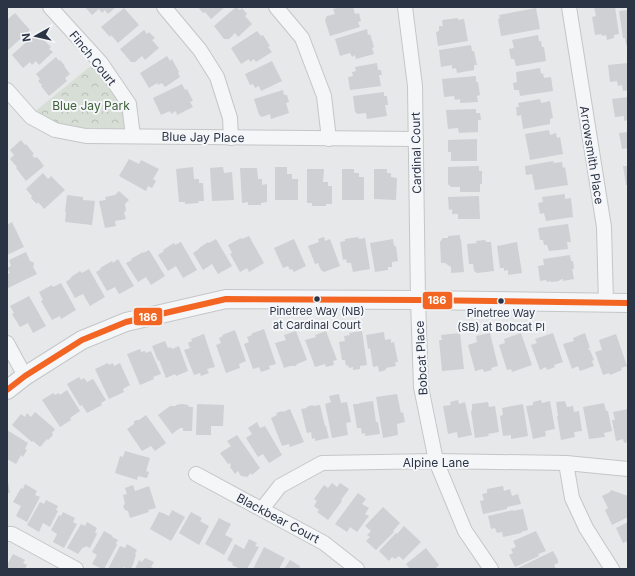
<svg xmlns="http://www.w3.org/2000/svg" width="635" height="576" viewBox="0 0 635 576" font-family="Inter,sans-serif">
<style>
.park{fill:url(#park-crowns)}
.building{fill:#ced0d3}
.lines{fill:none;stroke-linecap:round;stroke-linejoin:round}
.minor-casing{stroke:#c4c6c8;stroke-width:16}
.tertiary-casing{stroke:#c4c6c8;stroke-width:20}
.minor{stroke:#f5f6f7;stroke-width:14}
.tertiary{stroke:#f5f6f7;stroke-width:18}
.bus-1-casing{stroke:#f4f6f9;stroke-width:9}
.bus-1{stroke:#f26522;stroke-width:6}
.bus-dot{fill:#2b3445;stroke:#f4f6f9;stroke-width:1.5}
.labels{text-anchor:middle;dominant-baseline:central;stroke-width:4;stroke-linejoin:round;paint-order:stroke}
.bus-label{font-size:11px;fill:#2b3445;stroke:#f4f6f9}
.street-label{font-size:12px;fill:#2b3445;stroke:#f4f6f9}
.park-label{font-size:12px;fill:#3f6138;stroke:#f4f6f9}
.line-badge{stroke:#f4f6f9;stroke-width:1.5}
.badge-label{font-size:11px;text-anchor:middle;font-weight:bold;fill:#fff}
</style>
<defs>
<pattern id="park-crowns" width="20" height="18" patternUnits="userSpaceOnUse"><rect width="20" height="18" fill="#d6ded6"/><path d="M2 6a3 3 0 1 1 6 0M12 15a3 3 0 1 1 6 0" fill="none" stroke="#b8bfb9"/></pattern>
</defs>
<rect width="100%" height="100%" fill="#e6e8ea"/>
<path class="park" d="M98 60 129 104 133 136H86L31 117 38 109Z"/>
<g class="building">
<path d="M85 7H116L108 14 105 10 102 13 99 9 92 15Z"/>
<path d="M198 7H225L211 19 205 12 203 13Z"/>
<path d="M236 7 240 10 242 8 247 14 245 16 252 24 238 37 235 33 229 39H224L214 26Z"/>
<path d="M341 7H353L355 14 359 13 361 21 358 22 360 27 330 36 325 20 327 16 335 14 333 9Z"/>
<path d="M594 7H615L619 34 614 35V38L607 40 606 35 602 36 601 34 595 35 592 17 596 16Z"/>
<path d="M124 8 139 25 118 43 111 35 110 37 101 27Z"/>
<path d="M536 8 540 29 501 36 498 19 500 18 499 15Z"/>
<path d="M628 10V44L626 45 625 38H623L619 11Z"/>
<path d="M15 13 30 30 7 51V20Z"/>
<path d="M458 18V20L464 19 468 41 438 46 436 32 439 31V26H443L442 20Z"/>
<path d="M367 29 368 35 370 34 374 47 372 48 374 54 356 59 355 55 352 57 350 53 340 56 335 39Z"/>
<path d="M144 30 147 34 149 32 155 38 152 40 159 48 145 60 142 56 135 62H131L120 49Z"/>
<path d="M257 31 261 36 263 35 270 46 268 47 272 52 256 62 254 59 250 62 249 59 241 64 231 48Z"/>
<path d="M35 34 39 39 41 37 51 47 49 49 53 52 39 65 36 61 32 65 30 62 23 68 12 55Z"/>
<path d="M538 35 539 41H541L542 47H544L546 61 516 66 514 59H511L509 49 514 48 512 40Z"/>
<path d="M471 45 472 51H474L477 65H474V70L457 73 456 68 452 69V65L441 67 439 50Z"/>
<path d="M167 56 170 61 172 59 179 72 178 73 180 77 165 87 162 83 158 85 157 83 149 88 140 73Z"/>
<path d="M56 57 59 61 60 60 65 66H64L70 74 65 78 67 81 49 96 41 86 42 85 38 81 40 79 36 74Z"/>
<path d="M272 61 282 81 261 91 259 86 255 88 253 84 250 85 245 74Z"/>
<path d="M377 63 378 70H381L382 75H379L381 86 350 90 348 77 353 76 352 72 356 71 355 67Z"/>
<path d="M628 63V90L623 91 622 85 618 86 617 81 610 82 608 65Z"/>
<path d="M540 68 541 74 543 73 544 78 551 77 553 91 520 96 519 90H514L513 83 517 82 516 72Z"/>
<path d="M476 76V82H478L480 95 477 96 478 102 460 103V99L455 100 454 96 444 97 442 79Z"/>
<path d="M182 84 185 90 187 89 193 101 190 102 193 107 177 115 176 111 171 114 170 111 161 115 153 98Z"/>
<path d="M283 90 284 95H287L289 102 286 103 289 113 271 119 270 114 262 117 259 115 254 99Z"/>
<path d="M384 92V96H387L388 105H385L387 116 367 119 366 113 358 114 355 112 353 96Z"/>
<path d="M628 97V120L624 121V116L615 117 612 99Z"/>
<path d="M540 99 541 103 550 101 553 118 550 119V124L523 129 521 115 517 116 516 107H519L518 103Z"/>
<path d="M476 109V113H480L481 120H478V132L459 133 458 128 448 129 446 110Z"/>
<path d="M549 130 550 135 556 133 557 138 560 137 563 154 530 160 525 134Z"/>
<path d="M628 132V148L622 149 619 133Z"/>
<path d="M477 139V161H451V152H448V140Z"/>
<path d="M21 140 25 145 26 144 34 154 32 155 35 158 37 157 44 166 26 181 16 168 17 167 10 159 14 155 10 150Z"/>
<path d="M129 159 139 164 141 160 159 169 153 179 156 181 152 188 148 186 146 191 119 176Z"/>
<path d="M553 161 554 163 562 162 563 168 565 167 568 185 535 190 532 174 526 175 525 166Z"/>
<path d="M479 166V171H482V184H480V192H460V187H451L448 184V167Z"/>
<path d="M623 166H628V185H626Z"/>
<path d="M193 167 194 179H199V183H203L204 201H198L199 203 185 204V202H179L176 169Z"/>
<path d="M223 167 224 173 232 172 234 200 212 201 210 168Z"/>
<path d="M275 167H287V174H292V179H298V200H275Z"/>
<path d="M240 168H257L258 179H262V185L267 184V202L261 203V205H248V202L242 203Z"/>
<path d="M307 169H324L323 182H328V186H332V204H326V206H312V203H307Z"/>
<path d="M342 169H354V173H359V177H364V200H342Z"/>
<path d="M374 169H387V173H391V177L397 178 396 200 374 199Z"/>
<path d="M43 173 48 179 51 176 65 190 44 209 38 202 37 204 31 198 32 196 26 189Z"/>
<path d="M119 191 129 200 125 204 126 211 124 212 126 219 115 221 116 226 105 228 99 201 106 200 105 197 115 195Z"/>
<path d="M565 194V199L571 198 573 217 546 221 544 213 540 214 538 203 543 202 542 197Z"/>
<path d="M67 195 83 197V200L95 201 92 225 65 222 66 212H65Z"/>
<path d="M479 196 480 219H458V214H452V209L449 210 448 197Z"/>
<path d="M12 222 24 247 7 255V225Z"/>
<path d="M568 224 571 242H567L568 249 549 251 547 245H544L543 240H540L538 228Z"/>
<path d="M460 235V239H461L464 272 451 273V267L445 263H441L440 242 443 238H448V236Z"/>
<path d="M249 236 264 263 249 272 247 268 240 272 230 254 232 253 228 245 241 238 242 239Z"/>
<path d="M324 237 325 241 330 239 340 266 324 272 321 270 318 263 315 264 308 246 319 242 318 239Z"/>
<path d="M358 237 359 239 365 238 370 269 353 272 351 263H347L346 259 343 260 340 242 345 241V239Z"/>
<path d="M216 239 232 266 218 274 212 264 203 270 193 253 199 249V248L208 242 209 243Z"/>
<path d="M294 239 306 266 294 272 292 269 290 270 288 266 283 268 274 248Z"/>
<path d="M393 239 394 246H396L398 261 392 262V267H388V270L375 272 370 243Z"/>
<path d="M485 240 486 242H491L494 271 477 273 474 271 473 264H469L467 244 477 243 476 241Z"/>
<path d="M181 242 197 270 183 278 176 266 168 271 158 255 164 251 163 250 174 243 175 245Z"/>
<path d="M517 242 522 273 508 275V270L504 271V268H500L497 246Z"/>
<path d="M149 250 165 276 151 285 146 277 138 282 126 263 132 260 131 259 143 252V253Z"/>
<path d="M26 252 30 261 33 262 34 264 33 267 37 274 8 288 7 285V274L10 273 7 268 11 266 9 260Z"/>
<path d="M570 255 571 261H573L574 269H572L574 279 563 281V279L559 280 560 281 551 282V281L547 282 546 280 540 281 538 266 544 265 543 259Z"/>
<path d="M118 259 134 286 119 294 115 287 107 291 96 272 101 269 100 268 112 261 113 263Z"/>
<path d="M89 269 105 297 90 306 83 294 75 298 66 282 71 278V277L80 271 82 273Z"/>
<path d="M61 283 76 310 61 319 60 316 52 320 41 301 43 300 39 292 52 285 53 287Z"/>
<path d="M29 296 46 326 33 333 28 323 20 327 12 314 14 313 10 306Z"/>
<path d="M264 329 276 364 269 366 270 369 261 372 259 367 253 369 244 344 249 342 247 337 252 335 251 334Z"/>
<path d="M235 330 246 361 239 364 240 368 226 373 216 345 221 343 219 338 223 336 222 335Z"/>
<path d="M296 331 307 360 297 364 296 366H290L284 368 275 343 286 340 284 335Z"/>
<path d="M326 331 337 360 333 361 334 365 326 367 325 364 315 367 305 340 316 337 315 335Z"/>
<path d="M362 331 367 365 360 366V369L353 370V367L349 368 348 365 346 366 345 360H342L339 342 345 341 344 336 350 335 349 333Z"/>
<path d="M384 332 385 340 391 339V343L394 342 398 362H395L396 366 386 368V370L379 372 378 366 373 367 370 348 368 349 366 335Z"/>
<path d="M460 333 464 369 442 371 439 340H442L441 335Z"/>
<path d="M490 333 498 366 491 368 492 370 484 372 483 369 475 371 468 345 477 342 476 336Z"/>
<path d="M521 333 532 365 512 372 511 369 507 370 499 345 505 343 504 339Z"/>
<path d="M553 333 563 362 554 365 555 367 547 370 546 367 540 370 531 345 537 343 535 339Z"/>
<path d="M585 333 590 348H588L589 350H590L594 360 592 361 594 366 580 371 578 366 572 369 563 344 574 341 573 338Z"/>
<path d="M204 334 215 367 207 369 209 373 201 376 200 373 194 375 184 350 190 348 188 343 192 341 191 339Z"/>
<path d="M616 334 627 366 621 368 622 370 610 375 609 373 603 375 595 352 602 350 599 340Z"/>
<path d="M165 341 168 348 171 347 172 349 179 346 188 371 176 376 175 374 166 378 159 360 158 361 152 346Z"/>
<path d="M140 349 141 352 145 351 146 353 151 351 161 374 153 377 154 379 140 385 127 354Z"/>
<path d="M108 363 109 365 113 363 114 366 120 363 130 385 123 389 124 392 109 399 95 369Z"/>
<path d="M79 377 81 380 84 378 87 382 93 379 106 400 101 403 102 405 87 413 82 405 80 406 67 384Z"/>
<path d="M67 390 80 411 70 418 71 420 60 427 42 400 53 393 55 395 59 393 60 395Z"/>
<path d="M339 394 341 403 347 402 351 422 346 423 348 435 332 438 325 404 331 402 329 396Z"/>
<path d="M397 394 401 413 403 412 405 422 397 424 398 435 383 438 376 397Z"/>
<path d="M458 400 459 404 465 402 472 435 458 438 457 432 448 434 443 406 451 405 450 402Z"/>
<path d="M541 400 542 403 550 401 555 429 545 431 546 436 533 439 526 406 533 405V402Z"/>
<path d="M373 401 376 422H378L380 434 365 436V433L362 434 361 428H357L353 404H359V403Z"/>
<path d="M565 401 567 407 573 406 574 412 579 411 582 431 574 432 575 437 561 440 557 416H558L556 402Z"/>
<path d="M488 402 489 407 495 406 499 432 488 434 489 436 475 438 471 411 472 410V404Z"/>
<path d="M604 403 606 411H608L612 431 604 433 605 437 589 439 583 407Z"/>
<path d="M182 404 188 405 189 407H193L192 431H183V428H180L172 434 158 415 170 406H176V405Z"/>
<path d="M197 404 224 405 223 426H211V435H196Z"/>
<path d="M523 404 528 436 511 439V435L503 436 500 416 503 415 502 408Z"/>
<path d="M313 405V406L320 405 325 426H326L329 438 315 441V438L312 439 311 432 307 433 301 409 307 408 306 407Z"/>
<path d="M290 409 304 442 290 447 289 444 282 446 271 418 277 415 276 413 283 411V412Z"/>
<path d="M628 409V442L624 443 623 439 616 441 612 420H615L613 412Z"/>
<path d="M35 412 55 429 52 433 53 435 48 440 47 439 40 447 33 441 32 442 12 425 21 414 25 417 27 413 31 417Z"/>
<path d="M146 415 166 443 155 451 151 446 142 451 127 429 134 424V421L137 420H139Z"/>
<path d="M257 422 260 428 265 426 282 455 269 463 263 454 258 457 246 438 252 434 248 428Z"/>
<path d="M7 430 28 443 25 449 27 450 23 457 21 455 16 464 7 459Z"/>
<path d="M237 435 260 468 252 475 251 473 248 476V477L241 476 238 471 235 474 230 467 231 466 230 463 228 464 220 453 231 446 227 441Z"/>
<path d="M125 451 150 458 146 471 149 472 147 478 138 476 137 480 115 473 120 456 123 457Z"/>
<path d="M7 482H8L10 493H7Z"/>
<path d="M332 483 337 487 340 483 349 489 341 500 342 501 328 520 317 512 319 510 314 506 317 501 314 499 324 485 328 488Z"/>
<path d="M25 484 37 491 35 495 40 497 27 522 16 516 21 506 13 502 21 488 23 489Z"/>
<path d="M133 485 135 491 149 486 156 508 148 510 149 512 130 518 128 511 125 510 123 506 125 504 123 495 127 494 125 488Z"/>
<path d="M503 486 504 491 510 489 512 496 518 494 521 504 507 507V509L483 514 480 501 484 500 482 494 487 493V489Z"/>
<path d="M611 490 628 496V517L612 525 605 510 608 508 602 496 610 492Z"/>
<path d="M358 493 366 499 362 504 369 508 365 514 369 516 357 532 350 527 347 532 335 524Z"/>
<path d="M46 500 58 506 56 510 58 511 50 527 43 523 39 532 27 525 40 502 44 504Z"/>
<path d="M383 507 400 523 393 531 394 532 376 550 366 541 370 537 367 535 371 531 365 526Z"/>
<path d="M523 509 528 530 521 532V533L503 537 502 532 497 533 495 528 491 529 488 516 513 510V511Z"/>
<path d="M172 510 185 517 171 541 150 529 159 512 163 513 169 516Z"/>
<path d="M63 512 75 518 73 522 77 524 64 548 53 542 57 534 51 530 59 515 61 516Z"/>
<path d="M191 512 202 518 200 521 209 526 199 545 179 533Z"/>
<path d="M219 518 231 524 225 535 233 539 224 555 205 544Z"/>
<path d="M87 522 97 528 95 532 97 534 90 548 86 546 84 548 83 547 78 554 67 548 81 524 85 526Z"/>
<path d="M628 522V541L623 543 616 528Z"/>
<path d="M404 526 421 542 403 560 399 556 395 559 392 557 389 561 379 551 396 533 397 534Z"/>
<path d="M104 531 113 536 112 537 118 540 116 543 117 545 104 569H102L92 564 97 555 92 552Z"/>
<path d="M536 531 546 551 538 554 539 556 515 567 509 555 513 553 511 549 516 547 513 541Z"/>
<path d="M249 539 257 543 255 546 259 547 247 569H240L232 565 233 563 227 560 235 544 244 549Z"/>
<path d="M127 544 137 550 135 554 136 555 134 561V562L131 569H127L124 567 122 569H108L120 546 125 548Z"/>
<path d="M264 547 285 558 279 569H253Z"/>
<path d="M426 548 439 565 435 569H410L406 564Z"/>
<path d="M553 551 558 560V563L554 565 556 569H519L518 568Z"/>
<path d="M13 554 25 560 23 563 27 565 25 569H7V565Z"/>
<path d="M145 558 154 562 151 567 156 569H135L139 560 142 562Z"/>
<path d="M290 560 300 566 299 569H284Z"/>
</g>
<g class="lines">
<defs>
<g id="minor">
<path d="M50 7 101 63 129 104 133 136"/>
<path d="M164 7 200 50 217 77 230 118 231 138"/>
<path d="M276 7 302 38 324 96 329 139"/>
<path d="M405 7 415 86 418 300 421 387 436 461 465 531 491 569"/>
<path d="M569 7 604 227 606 303"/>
<path d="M7 90 31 117 55 130 86 136 416 139"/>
<path d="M7 343 25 376"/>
<path d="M566 463 572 498 586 528 612 569"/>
<path d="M196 474 324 543 357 569"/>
<path d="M262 509 280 486 322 463 436 461 566 463 628 469"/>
<path d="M7 534H12L76 569"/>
</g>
<path id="tertiary" d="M7 390 25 376 82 340 126 322 226 299 418 300 628 303"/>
</defs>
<use href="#minor" class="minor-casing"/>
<use href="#tertiary" class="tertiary-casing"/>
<use href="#minor" class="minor"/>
<use href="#tertiary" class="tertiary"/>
<defs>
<path id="bus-1" d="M7 390 25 376 82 340 126 322 226 299 418 300 628 303"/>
</defs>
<use href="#bus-1" class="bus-1-casing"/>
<use href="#bus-1" class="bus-1"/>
</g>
<g class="bus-dot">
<circle cx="317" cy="299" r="3.5"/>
<circle cx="501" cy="301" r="3.5"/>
</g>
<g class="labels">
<g class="bus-label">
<text x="317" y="311">Pinetree Way (NB)<tspan x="317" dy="14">at Cardinal Court</tspan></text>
<text x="501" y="313">Pinetree Way<tspan x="501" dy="14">(SB) at Bobcat Pl</tspan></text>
</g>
<g class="street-label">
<text transform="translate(93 58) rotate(51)">Finch Court</text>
<text transform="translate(203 137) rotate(1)">Blue Jay Place</text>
<text transform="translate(416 153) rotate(-91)">Cardinal Court</text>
<text transform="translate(592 155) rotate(81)">Arrowsmith Place</text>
<text transform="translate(421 358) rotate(-93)">Bobcat Place</text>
<text x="436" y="462">Alpine Lane</text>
<text transform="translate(278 518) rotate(28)">Blackbear Court</text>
</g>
<g class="park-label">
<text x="91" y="105">Blue Jay Park</text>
</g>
</g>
<g class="line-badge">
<rect x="422" y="291" width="31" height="19" rx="4" fill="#f26522"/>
<rect x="133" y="307" width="30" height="19" rx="4" fill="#f26522"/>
</g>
<g class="badge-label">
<text x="437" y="304">186</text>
<text x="148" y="321">186</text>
</g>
<rect width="635" height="576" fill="none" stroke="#2b3445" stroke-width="16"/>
<g transform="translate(36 36) rotate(262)" stroke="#f4f6f9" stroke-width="3" paint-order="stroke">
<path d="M0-3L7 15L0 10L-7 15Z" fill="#2b3445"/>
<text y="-6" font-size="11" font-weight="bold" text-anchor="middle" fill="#2b3445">N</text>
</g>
</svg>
